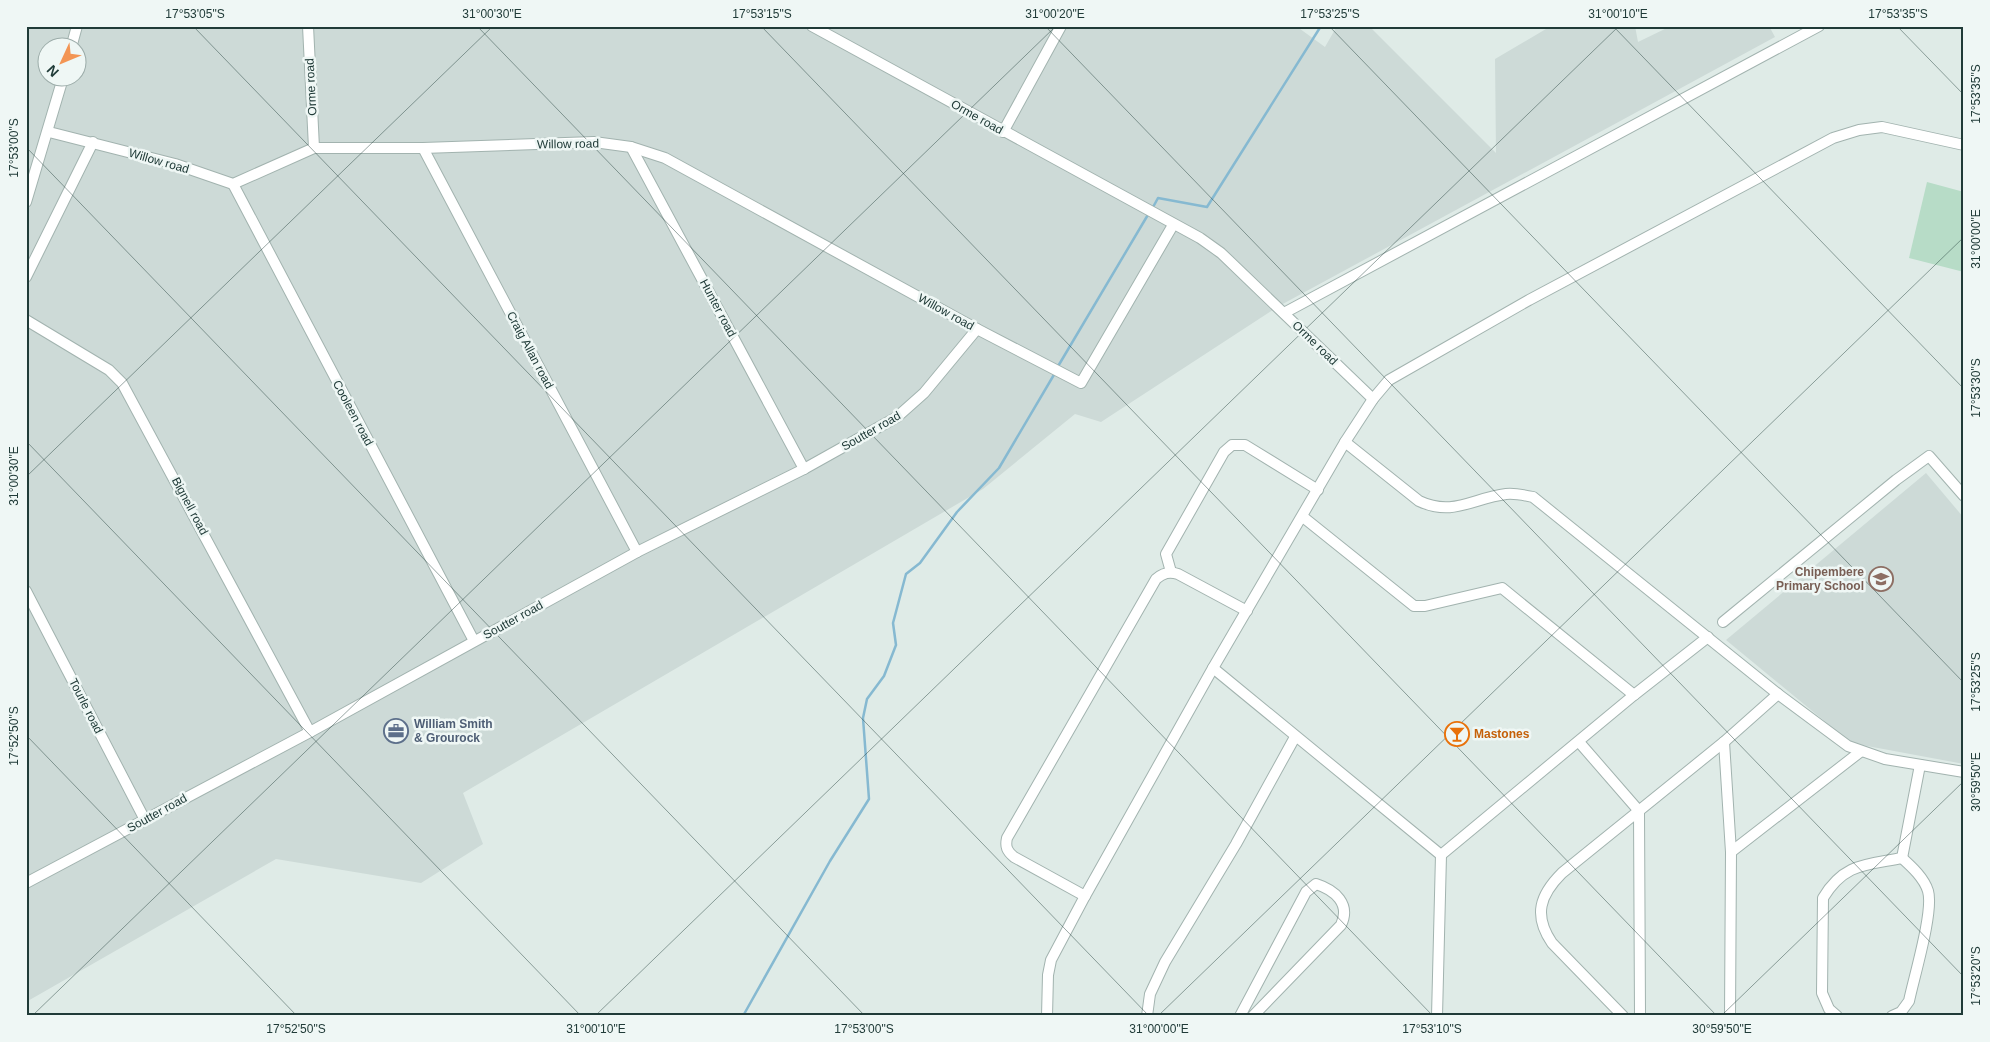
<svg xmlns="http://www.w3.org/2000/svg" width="1990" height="1042" viewBox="0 0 1990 1042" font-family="Helvetica,sans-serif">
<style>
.built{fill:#cddad7;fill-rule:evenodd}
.green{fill:#b7dcc7}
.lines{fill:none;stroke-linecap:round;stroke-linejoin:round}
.stream{stroke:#86b9d1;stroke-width:2.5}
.minor-casing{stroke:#a2b3af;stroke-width:12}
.minor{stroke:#fff;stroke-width:10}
.ticks{fill:none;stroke:#203b38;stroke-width:1;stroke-opacity:0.45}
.labels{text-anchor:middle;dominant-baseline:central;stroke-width:5;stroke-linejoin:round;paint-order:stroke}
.street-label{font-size:12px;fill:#203b38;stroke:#eff7f5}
.education-label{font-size:12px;font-weight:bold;fill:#785e54;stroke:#eff7f5;text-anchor:end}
.service-label{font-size:12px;font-weight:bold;fill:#4e5e75;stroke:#eff7f5;text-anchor:start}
.food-label{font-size:12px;font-weight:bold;fill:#c56008;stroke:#eff7f5;text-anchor:start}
.neatline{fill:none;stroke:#203b38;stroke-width:2}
.ticks-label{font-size:12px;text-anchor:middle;fill:#203b38}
</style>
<rect width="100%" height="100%" fill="#dfebe7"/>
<g class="built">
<path d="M26 26H1296L1325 47 1337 26H1369L1496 153 1495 59 1551 26H1635L1638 42 1671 26H1769L1775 37 1279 306 1101 422 1075 414 983 489 463 793 483 844 421 883 276 859 26 1002ZM48 48H78V78H48Z"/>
<path d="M1926 473 1964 518V764L1851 743 1726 640Z"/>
</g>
<path class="green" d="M1927 182 1964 192V272L1909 258Z"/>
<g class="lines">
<g class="stream">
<path d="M1152 209 1158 198 1207 207 1321 26"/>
<path d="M1057 368 1149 213"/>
<path d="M743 1016 830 861 869 799 863 718 867 699 884 676 896 645 893 623 906 574 920 563 957 512 999 468 1055 373"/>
</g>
<defs>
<g id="minor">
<path d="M308 26 314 148"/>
<path d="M812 26 1200 238 1221 253 1373 399"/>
<path d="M71 48 77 26"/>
<path d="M49 132 175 164 233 184 314 148H423L594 142 631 147 665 158 977 329 1081 383 1173 225"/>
<path d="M1003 132 1061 26"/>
<path d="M631 147 804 469"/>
<path d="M423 148 637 552"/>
<path d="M233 184 474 641"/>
<path d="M26 202 63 78"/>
<path d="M26 277 93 142"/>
<path d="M1284 313 1819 26"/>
<path d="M26 320 109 370 122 383 310 732"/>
<path d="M1345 442 1419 501C1453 517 1473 498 1506 494 1515 493 1524 495 1533 497L1778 694 1848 746 1885 759 1964 772"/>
<path d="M1303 517 1414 606H1425L1502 588 1634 695"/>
<path d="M1171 572 1166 554 1224 452 1232 445H1245L1318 490"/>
<path d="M26 591 145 820"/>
<path d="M1723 622 1896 480 1929 456 1964 496"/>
<path d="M1213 668 1441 855 1437 1016"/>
<path d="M1579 742 1639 811 1640 1016"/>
<path d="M1724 742 1731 852 1730 1016"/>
<path d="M1731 852 1860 752"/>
<path d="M1441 855 1634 695 1708 637"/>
<path d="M1902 858 1920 765"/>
<path d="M26 883 310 732 637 552 804 469 897 417 924 393 977 329"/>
<path d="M1085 896 1014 857C1007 851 1005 847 1007 838L1156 579C1163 573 1169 571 1178 574L1247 611"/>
<path d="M1047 1016 1048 975 1051 960 1085 896 1213 668 1345 442 1373 399 1389 380 1529 300 1833 138 1859 130 1882 127 1964 145"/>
<path d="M1147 1016 1150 994 1165 962 1236 844 1295 737"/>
<path d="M1240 1016 1306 892 1316 884C1335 890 1351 904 1341 925L1253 1016"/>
<path d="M1623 1016 1552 943C1533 915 1540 895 1562 873L1724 742 1778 694"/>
<path d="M1837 1016 1829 1009 1822 993 1823 898C1844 863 1866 865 1902 858"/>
<path d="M1892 1016 1901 1012 1909 1001C1914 977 1934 911 1928 891 1924 878 1912 867 1902 858"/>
</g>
</defs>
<use href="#minor" class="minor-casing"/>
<use href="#minor" class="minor"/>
</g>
<path class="ticks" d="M193 26 1149 1016M477 26 1433 1016M761 26 1717 1016M1045 26 1964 977M1329 26 1964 683M1613 26 1964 389M1897 26 1964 95M26 147 865 1016M26 441 581 1016M26 477 493 26M26 735 297 1016M32 1016 1056 26M595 1016 1619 26M1158 1016 1964 237M1721 1016 1964 781"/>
<defs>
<symbol id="school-ring" viewBox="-11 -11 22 22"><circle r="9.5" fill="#eff7f5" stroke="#8d6e63" stroke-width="1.5"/><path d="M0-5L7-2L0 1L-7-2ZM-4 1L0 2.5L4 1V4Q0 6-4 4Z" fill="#8d6e63"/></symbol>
<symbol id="office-ring" viewBox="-11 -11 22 22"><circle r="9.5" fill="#eff7f5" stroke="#5c6f8a" stroke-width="1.5"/><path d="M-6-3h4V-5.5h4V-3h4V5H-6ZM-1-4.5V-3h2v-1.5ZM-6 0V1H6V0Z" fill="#5c6f8a"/></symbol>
<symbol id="bar-ring" viewBox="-11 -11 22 22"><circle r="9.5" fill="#eff7f5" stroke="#e8710a" stroke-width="1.5"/><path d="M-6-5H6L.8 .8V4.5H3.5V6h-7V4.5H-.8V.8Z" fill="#e8710a"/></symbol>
</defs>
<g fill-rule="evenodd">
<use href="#school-ring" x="1867" y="565" width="28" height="28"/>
<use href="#office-ring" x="382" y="717" width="28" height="28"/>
<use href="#bar-ring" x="1443" y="720" width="28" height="28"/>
</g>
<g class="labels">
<g class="street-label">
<text transform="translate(311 87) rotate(-93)">Orme road</text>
<text transform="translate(977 117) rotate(29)">Orme road</text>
<text transform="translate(568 144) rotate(-1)">Willow road</text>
<text transform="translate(159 161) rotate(16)">Willow road</text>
<text transform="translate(718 308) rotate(62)">Hunter road</text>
<text transform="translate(946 312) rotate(29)">Willow road</text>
<text transform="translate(1315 343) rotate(44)">Orme road</text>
<text transform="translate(530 350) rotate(62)">Craig Allan road</text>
<text transform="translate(353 413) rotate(62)">Cooleen road</text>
<text transform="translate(871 431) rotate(-30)">Soutter road</text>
<text transform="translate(190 506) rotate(62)">Bignell road</text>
<text transform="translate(513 620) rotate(-29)">Soutter road</text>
<text transform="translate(86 706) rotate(63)">Tourle road</text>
<text transform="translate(157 813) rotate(-29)">Soutter road</text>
</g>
<g class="education-label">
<text x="1864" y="572">Chipembere<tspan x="1864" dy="14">Primary School</tspan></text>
</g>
<g class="service-label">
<text x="414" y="724">William Smith<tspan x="414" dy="14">&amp; Grourock</tspan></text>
</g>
<g class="food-label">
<text x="1474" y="734">Mastones</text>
</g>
</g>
<rect width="1990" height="1042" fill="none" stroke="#eff7f5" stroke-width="55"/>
<g transform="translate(62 62) rotate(226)"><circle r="24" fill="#eff7f5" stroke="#9caca9"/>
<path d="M0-4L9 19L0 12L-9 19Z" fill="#f39554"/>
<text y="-8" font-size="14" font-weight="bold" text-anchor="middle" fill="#203b38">N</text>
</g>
<rect x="28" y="28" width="1934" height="986" class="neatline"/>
<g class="ticks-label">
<text x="195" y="18">17°53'05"S</text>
<text x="492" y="18">31°00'30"E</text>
<text x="762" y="18">17°53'15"S</text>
<text x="1055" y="18">31°00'20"E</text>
<text x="1330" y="18">17°53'25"S</text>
<text x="1618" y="18">31°00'10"E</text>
<text x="1898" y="18">17°53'35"S</text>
<text transform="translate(1976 94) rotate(-90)" y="4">17°53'35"S</text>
<text transform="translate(14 148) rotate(-90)" y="4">17°53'00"S</text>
<text transform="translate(1976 239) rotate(-90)" y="4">31°00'00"E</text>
<text transform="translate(1976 388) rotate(-90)" y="4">17°53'30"S</text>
<text transform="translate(14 476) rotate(-90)" y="4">31°00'30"E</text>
<text transform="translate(1976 682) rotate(-90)" y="4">17°53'25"S</text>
<text transform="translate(14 736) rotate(-90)" y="4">17°52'50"S</text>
<text transform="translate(1976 782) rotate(-90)" y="4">30°59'50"E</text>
<text transform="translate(1976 976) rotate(-90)" y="4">17°53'20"S</text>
<text x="296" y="1033">17°52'50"S</text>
<text x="596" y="1033">31°00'10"E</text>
<text x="864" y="1033">17°53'00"S</text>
<text x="1159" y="1033">31°00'00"E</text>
<text x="1432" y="1033">17°53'10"S</text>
<text x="1722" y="1033">30°59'50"E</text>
</g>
</svg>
